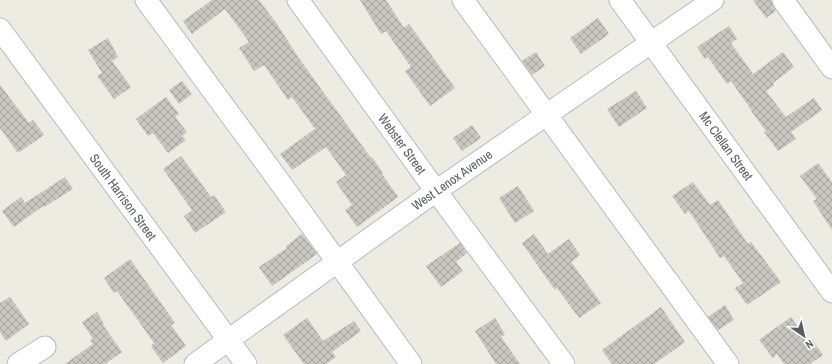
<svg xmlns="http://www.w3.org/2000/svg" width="832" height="364" viewBox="0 0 832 364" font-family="'Archivo Narrow',sans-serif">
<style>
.building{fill:url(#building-cross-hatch)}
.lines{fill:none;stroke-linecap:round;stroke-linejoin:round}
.minor-casing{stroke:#b7b9be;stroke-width:23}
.minor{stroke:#fff;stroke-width:21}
.labels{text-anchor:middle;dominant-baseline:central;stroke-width:3;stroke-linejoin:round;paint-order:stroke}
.street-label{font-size:13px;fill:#5a5d62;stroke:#fff}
</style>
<defs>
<pattern id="building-cross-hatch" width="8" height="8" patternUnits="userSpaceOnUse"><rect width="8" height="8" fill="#c8c6bf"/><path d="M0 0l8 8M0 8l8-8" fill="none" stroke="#a5a49f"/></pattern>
</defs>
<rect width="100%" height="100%" fill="#edece2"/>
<g class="building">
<path d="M212 0H259L277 24 298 57 371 158 372 157 383 173 382 174 398 197 357 227 345 210 352 205 336 182 346 175 326 147 292 170 280 154 315 129 292 97 288 100 264 65 254 71 239 48 249 42 225 9 192 34 183 21Z"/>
<path d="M360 0H386L404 28 409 24 455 88 430 106 405 71 411 67 386 31 381 34Z"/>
<path d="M753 0H771L776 11 766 18Z"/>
<path d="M598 18 609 34 581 54 570 38Z"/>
<path d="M729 26 737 39 731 43 753 74 783 52 794 67 773 83 774 85 766 91 786 117 814 98 822 110 791 132 796 139 778 151 764 132 766 131 751 111H752L731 81 727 84 708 57 705 59 697 47Z"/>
<path d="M108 38 118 57 112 61 131 87 114 99 97 76 102 73 88 50Z"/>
<path d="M536 52 545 66 532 75 522 61Z"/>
<path d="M182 81 192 94 179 104 169 90Z"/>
<path d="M0 85 29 123 33 120 44 135 18 153 0 128Z"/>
<path d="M636 91 647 108 619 127 607 109Z"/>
<path d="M166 97 179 114 175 117 187 132 182 136 186 140 168 153 153 133 148 136 136 119Z"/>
<path d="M472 125 481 138 462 151 453 138Z"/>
<path d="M181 156 211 197 214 195 226 212 195 233 184 216 192 210 163 169Z"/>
<path d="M818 163 832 182V230L813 201 817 199 800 176Z"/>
<path d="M65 177 73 189 44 207 43 206 14 227 2 211 21 197 25 203Z"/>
<path d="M693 182 710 205 718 200 748 244 751 242 781 282 747 305 735 288 743 283 724 256 720 258 689 211 685 214 672 196Z"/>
<path d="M518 186 534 211 515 223 499 198Z"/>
<path d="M302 234 317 254 272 286 259 267 287 248 286 246Z"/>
<path d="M534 234 548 254 569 239 580 255 571 262 601 303 579 318 557 288 555 290 522 243Z"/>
<path d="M460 243 467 253 456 262 463 271 441 287 426 266Z"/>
<path d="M130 259 175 323 171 325 186 346 163 363 151 346 154 343 117 291 114 293 104 278Z"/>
<path d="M10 297 29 324 6 341 0 332V303Z"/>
<path d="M725 305 734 320 718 330 708 317Z"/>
<path d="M661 307 685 342 654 364H612L602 350Z"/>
<path d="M97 312 104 324 103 325 122 352 105 364H65L93 344 90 341 93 339 82 322Z"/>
<path d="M791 317 809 343 812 340 823 355 810 364H784L777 354 773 358 759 340Z"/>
<path d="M307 318 323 341 354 321 361 331 332 352 336 357 326 364H304L283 335Z"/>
<path d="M495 318 505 334 501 337 520 364H496L475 331Z"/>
</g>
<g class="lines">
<defs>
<g id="minor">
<path d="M146 0 268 166 411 364"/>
<path d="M298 0 436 191 564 364"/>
<path d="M463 0 728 364"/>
<path d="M620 0 832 292"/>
<path d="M783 0 832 68"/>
<path d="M0 29 246 364"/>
<path d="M18 364 45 347"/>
<path d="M195 364 436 191 713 0"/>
</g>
</defs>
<use href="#minor" class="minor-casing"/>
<use href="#minor" class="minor"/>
</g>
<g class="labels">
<g class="street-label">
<text transform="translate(402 144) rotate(54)">Webster Street</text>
<text transform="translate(726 146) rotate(54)">Mc Clellan Street</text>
<text transform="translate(452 180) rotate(-35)">West Lenox Avenue</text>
<text transform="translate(123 197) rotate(54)">South Harrison Street</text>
</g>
</g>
<g transform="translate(804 336) rotate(146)" stroke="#ffffff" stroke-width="3" paint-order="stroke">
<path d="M0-3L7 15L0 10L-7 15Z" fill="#5a5d62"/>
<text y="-6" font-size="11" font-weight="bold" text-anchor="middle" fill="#5a5d62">N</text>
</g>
</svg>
